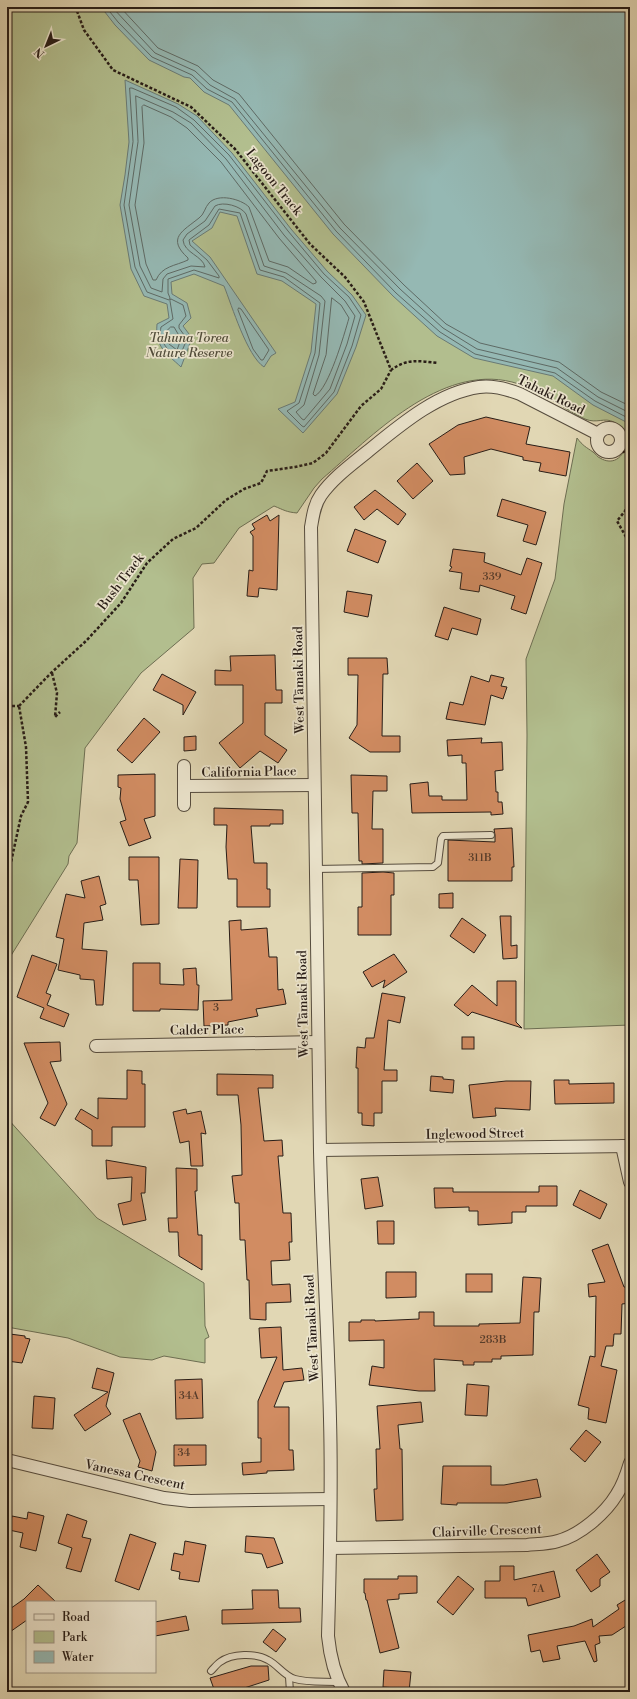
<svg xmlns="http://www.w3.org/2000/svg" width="637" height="1699" viewBox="0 0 637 1699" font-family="'Libre Bodoni',serif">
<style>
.green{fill:#b2be8e;stroke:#6d6e52}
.water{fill:#95b8b3;stroke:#697a75}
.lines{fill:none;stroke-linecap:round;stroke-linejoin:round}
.shore{stroke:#5e6a65;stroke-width:1}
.building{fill:#d18c62;stroke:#281d17}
.service-casing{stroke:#564c3e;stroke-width:8}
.minor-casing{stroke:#564c3e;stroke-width:14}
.path{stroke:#281d17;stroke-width:2.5;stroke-dasharray:3 2;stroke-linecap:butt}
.service{stroke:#ece5ce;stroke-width:6}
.minor{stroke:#ece5ce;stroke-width:12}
.labels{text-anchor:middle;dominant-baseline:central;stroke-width:3.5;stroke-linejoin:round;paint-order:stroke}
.number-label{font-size:11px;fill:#52392a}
.street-label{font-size:13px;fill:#281d17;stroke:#ece5ce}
.park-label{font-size:13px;font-style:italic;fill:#514d3b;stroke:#ece5ce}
</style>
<rect width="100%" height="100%" fill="#e1d7b4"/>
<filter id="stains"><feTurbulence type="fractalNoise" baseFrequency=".005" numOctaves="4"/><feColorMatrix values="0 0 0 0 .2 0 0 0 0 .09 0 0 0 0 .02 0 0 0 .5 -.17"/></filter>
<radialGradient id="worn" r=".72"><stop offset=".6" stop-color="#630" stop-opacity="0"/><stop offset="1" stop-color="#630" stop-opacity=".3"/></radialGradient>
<g class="green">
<path d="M7 7H630V1025L524 1029 527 735 526 659 555 579 564 504 577 438C583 446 586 447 593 452 596 454 597 457 600 458 623 472 637 434 614 422 604 417 597 424 585 419 561 408 539 388 512 382 440 364 372 436 322 479L314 488 297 513C286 512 284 510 274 506L239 528 214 563 202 564 193 578 194 628 141 673 85 748 77 843 69 856 68 864 7 962Z"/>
<path d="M7 1118 97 1218 204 1283 205 1326 209 1337 205 1339V1363L164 1356 152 1360 120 1357 68 1338 7 1327Z"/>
</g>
<g class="water">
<path d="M101 7H630V424L593 405 553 376 474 358 437 336 393 296 333 234 229 105 204 92 190 78 184 77 149 60 115 25Z"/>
<path d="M125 80 178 104 197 116 232 153 291 229 327 271 352 295 366 315 356 347 337 394 303 433 278 409 295 402 311 352 316 304 282 281 257 274 237 216 220 212 212 228 192 241 210 257 276 353 271 356 264 367C247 356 232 306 224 286L194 274 171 282 172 294 187 303 191 318 183 326 192 338 181 367C166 353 155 347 157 324L169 318 167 304 144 296 131 269 120 205 125 175 129 142Z"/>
</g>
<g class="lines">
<g class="shore">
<path d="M106 7 118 22 152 57 192 75 207 89 232 102 336 231 396 293 440 332 475 354 555 373 595 401 630 419"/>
<path d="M112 7 155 53 195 71 210 85 235 99 340 228 400 289 443 328 477 349 557 368 598 397 630 413"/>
<path d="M120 7 158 48 198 66 213 80 239 94 344 224 404 285 446 324 480 343 559 362 601 392 630 406"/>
<path d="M130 88H132L176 107 194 120 229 155 288 231 324 274 349 297 361 315 352 346 334 392 304 427 302 426 287 411 299 403 315 353 320 303 284 277 260 270 240 213 219 209 209 225 189 240 190 245 207 260 219 276V278L194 270 168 279V293L170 298 169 300 147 292 135 267 124 205 133 142Z"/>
<path d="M136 96 173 112 191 123 226 159 284 235 321 277 345 301 355 316 347 344 330 389 304 420 302 419 296 412 304 405 319 355 325 301 321 296 286 273 264 266 246 214C241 206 223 201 215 206L205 221 187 234 183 240C184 253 203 256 205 267L191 266 167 274 163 279 162 292 151 288 140 266 129 205 138 142Z"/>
<path d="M144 105 171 117 187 128 221 162 279 238 316 281V283L313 284 288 267 269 261 249 207C241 199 218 193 209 203 205 207 204 215 199 218 183 231 166 238 188 258V260C175 266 162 266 156 280H153L146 264 135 205 144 143 142 107Z"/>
<path d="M332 298 341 305 349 318C344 335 329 388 315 396L313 394 326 355Z"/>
<path d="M171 299 183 305 186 316 179 325V328L187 339 179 358C168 352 158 340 161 327L173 319 170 301Z"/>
<path d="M239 308 241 309 269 350 263 360H261L253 349 238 310Z"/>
<path d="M171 327H174L181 339 177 350 169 344 166 332Z"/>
</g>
</g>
<g class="building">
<path d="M486 417 530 427 526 444 570 452 566 476 539 471 541 463 523 460V457L491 449 464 457 465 474 450 475 429 444 458 425Z"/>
<path d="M417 463 433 481 413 499 397 481Z"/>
<path d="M375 490 406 514 398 525 377 509 364 520 354 507Z"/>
<path d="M502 499 546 512 536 545 523 541 528 525 497 516Z"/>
<path d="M267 515 270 521 279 515 277 590 259 588 258 597 247 596 249 570 253 571V536L250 532 255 529 252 524Z"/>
<path d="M355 529 386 541 378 563 347 551Z"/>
<path d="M453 549 485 553 484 562 521 575 527 558 542 563 526 614 511 609 515 596 480 585 479 592 460 589 462 573 449 571 452 567 450 566Z"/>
<path d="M347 591 372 595 368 617 344 612Z"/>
<path d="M444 607 481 619 477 635 452 628 448 640 435 636Z"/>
<path d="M275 655 276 690H282V703H265V735L287 750 278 763 260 751 240 768 219 743 243 723V685H215V670L231 671 230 656Z"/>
<path d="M348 658H387L388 674H383L382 736H400V752H370L349 738 357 725 358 675H348Z"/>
<path d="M162 674 196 692 183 715V705L153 690Z"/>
<path d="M491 675 504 678 501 686 507 687 503 699 491 695 485 725 446 719 450 702 463 705 471 676 489 682Z"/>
<path d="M144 718 160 732 132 763 117 750Z"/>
<path d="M196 736V750L184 751V737Z"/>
<path d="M482 738 481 743 502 742 503 770 495 771 496 792H498V802H502L503 814 491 815V812L412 813 410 784 428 782 429 796H442V800H467L466 763H462V755L448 756 447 740Z"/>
<path d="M155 774V816L144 819 151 838 129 846 120 822 126 820 120 799 121 788 118 787V775Z"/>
<path d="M351 775 387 776V791H373L372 829H383V863L362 864V861H359L358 813H352Z"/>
<path d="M214 808 283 810V824H270V826H251L254 863H267V889H270V907H237V879H228L226 847 227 825H214Z"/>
<path d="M512 828 514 867H512V881H448V840L495 842V835L494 829Z"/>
<path d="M129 857H159V924L141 925 138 880H129Z"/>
<path d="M180 859 198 860 197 908H178Z"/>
<path d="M383 872 394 873V895H391V935H358V907H362V873Z"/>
<path d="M99 876 106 904 100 906 103 920 84 923 82 949 107 951 103 1005H96L94 980 80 979V975L58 970 64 939 56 937 66 894 85 898 81 881Z"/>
<path d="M453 893V908H439V894Z"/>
<path d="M500 916H511V946L517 945V958L503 959Z"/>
<path d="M462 918 486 935 474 953 450 936Z"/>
<path d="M241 920V930L267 928 269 957H277L278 990 283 989 286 1004 256 1009 258 1016 228 1022V1025L204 1026 203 1001 232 1000 229 921Z"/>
<path d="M394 954 407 972 383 988 385 980 372 987 363 972Z"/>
<path d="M32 955 57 964 46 993 51 995 47 1005 69 1014 64 1027 40 1018 44 1008 17 997Z"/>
<path d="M133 963H160V984L184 985 183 969 196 968 197 985H199L198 1010 160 1009V1011H133Z"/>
<path d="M497 981H516V1022L522 1028 472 1012 468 1016 454 1005 472 985 497 1006Z"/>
<path d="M382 993 405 997 400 1023 388 1020 384 1070H397V1081H382V1113H374V1126L362 1125V1113H358V1068H356L357 1047 365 1048 366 1038H374Z"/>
<rect x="462" y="1037" width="12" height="12"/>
<path d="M60 1042 61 1061 50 1062 67 1104 55 1126 40 1118 48 1103 24 1043Z"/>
<path d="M127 1070 142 1071V1084H145V1127H112V1146H92V1130L75 1119 81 1109 98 1119V1098L127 1099Z"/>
<path d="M217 1074 273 1075V1088H258L264 1141 282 1140 283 1156H278L283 1213H291L292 1242H289L290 1260 271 1261 272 1285 290 1284 291 1302 266 1303V1320L250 1319 249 1280H247L245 1240H240L239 1203H235L232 1176 242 1175 241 1125 238 1095H217Z"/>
<path d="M431 1076 443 1077V1079L454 1080 453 1093 430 1091Z"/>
<path d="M554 1080H569V1084L614 1083V1103L555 1104Z"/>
<path d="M506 1081H531L530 1110 495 1108 496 1116 473 1118 469 1085Z"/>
<path d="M186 1109 187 1114 201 1111 206 1134 201 1133 203 1166H191L189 1141 180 1143 173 1112Z"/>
<path d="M106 1160 146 1167 145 1193H141L146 1220 123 1225 118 1204 131 1201 132 1177 107 1179Z"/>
<path d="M176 1168 197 1169V1191H195L198 1235H202V1270L179 1256 178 1232H169L168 1218H177Z"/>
<path d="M378 1177 383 1206 365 1209 361 1179Z"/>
<path d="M539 1186H557V1206H526V1212H512V1223L478 1225V1211H469V1207L435 1208 434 1188H453V1192H539Z"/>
<path d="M580 1190 607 1204 600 1219 573 1205Z"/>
<path d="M377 1221H394V1244H378Z"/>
<path d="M608 1244 624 1287H630V1303L622 1304 621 1334H614L613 1346H606L601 1366 617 1370 606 1423 588 1419 589 1408 578 1405 590 1356 595 1357 596 1296 589 1297 588 1284 605 1282 592 1250Z"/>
<path d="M386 1272H416V1297L386 1298Z"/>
<rect x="466" y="1274" width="26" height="18"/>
<path d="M523 1277 541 1278 539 1312H534L533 1355 501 1356V1359H492V1362H474V1365H463V1361L434 1359 435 1391H419L369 1385 372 1366 384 1368V1340L349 1341V1322H361V1320H375V1321L419 1319V1312H434V1326H479V1324L520 1323Z"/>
<path d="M281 1327 283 1370 302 1368 304 1380 284 1382 274 1407H289V1450H293L294 1470 267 1471V1473L243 1475 242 1463 261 1462V1438H258V1401L277 1357 261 1358 259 1328Z"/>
<path d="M10 1334 25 1336V1338L30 1339 22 1363 7 1361V1342H9Z"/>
<path d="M97 1368 114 1373 106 1406 111 1414 85 1431 74 1415 108 1392 92 1388Z"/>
<path d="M202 1379 203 1418 176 1419 175 1380Z"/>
<path d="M467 1384 489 1386 487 1416 465 1415Z"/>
<path d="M34 1396 55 1398 53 1429 32 1428Z"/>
<path d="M421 1402 423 1422 398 1425 400 1449H402L403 1520 376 1521 374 1489H377L376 1449H380L377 1406Z"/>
<path d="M140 1413 156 1452 152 1471 138 1467 140 1461 123 1420Z"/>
<path d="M586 1430 601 1442 585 1462 570 1449Z"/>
<path d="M174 1445H206V1465L174 1466Z"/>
<path d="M443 1466H491V1485H504L537 1479 541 1497 507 1503H457V1505L441 1504Z"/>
<path d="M28 1512 44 1516 36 1551 20 1547 23 1533 9 1530 12 1516 27 1519Z"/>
<path d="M67 1514 87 1521 82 1537 91 1539 81 1572 66 1568 72 1548 58 1543Z"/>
<path d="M130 1534 156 1543 139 1590 115 1581Z"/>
<path d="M246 1536 274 1538 283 1563 267 1568 262 1554 245 1552Z"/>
<path d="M185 1541 206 1545 199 1582 179 1579 180 1572 171 1570 174 1553 183 1555Z"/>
<path d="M597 1554 610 1572 600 1579V1586L591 1592 576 1570Z"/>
<path d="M500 1566H514V1580L554 1571 560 1597 528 1606 526 1598H485V1581H500Z"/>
<path d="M398 1576H417V1593L399 1594V1599L387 1600 399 1648 380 1653 367 1600H366L365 1593H364V1579H398Z"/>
<path d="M458 1576 474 1589 453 1615 437 1602Z"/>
<path d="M38 1585 56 1602H27V1620L7 1634V1611L24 1599Z"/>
<path d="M252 1590H278L279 1608H300L301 1622 222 1624V1610L253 1609Z"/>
<path d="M630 1597V1625L629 1624 612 1635 599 1636 600 1643 595 1645 597 1661 594 1662 585 1641 557 1646 560 1659 543 1662 540 1650 531 1652 528 1635 574 1626 592 1619 593 1627 619 1609 617 1605Z"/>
<path d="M186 1616 189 1630 155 1636V1622Z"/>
<path d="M273 1629 286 1639 276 1652 263 1642Z"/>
<path d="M251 1666H268L269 1680 232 1692H215L210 1678Z"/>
<path d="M384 1670 411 1672 409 1692H397V1688L383 1687Z"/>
</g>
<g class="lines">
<defs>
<g id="service">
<path d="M315 869 433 867 438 863 441 839 443 836 491 835"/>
<path d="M211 1671C214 1668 217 1664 220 1662 232 1653 256 1653 268 1660 278 1665 284 1676 295 1679 309 1683 325 1681 339 1682"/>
<path d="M289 1677 290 1692"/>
</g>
<g id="minor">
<circle cx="609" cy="440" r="12"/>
<path d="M185 786 314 785"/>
<path d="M184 805V766"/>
<path d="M96 1046 318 1042"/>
<path d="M622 1146 630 1182"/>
<path d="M320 1150 630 1146"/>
<path d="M7 1460 164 1498 190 1501 330 1499"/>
<path d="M330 1548 527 1545C537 1544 548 1544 558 1541 580 1535 605 1514 617 1494 623 1485 627 1473 630 1463"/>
<path d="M344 1692C334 1674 330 1656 328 1636 330 1564 332 1491 330 1419 328 1329 322 1240 320 1151 316 943 313 735 311 527 313 516 314 505 321 495 333 478 351 465 367 452 399 426 437 393 479 387 493 385 507 389 520 394L598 434"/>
</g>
</defs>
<use href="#service" class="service-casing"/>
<use href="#minor" class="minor-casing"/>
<g class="path">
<path d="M74 7 77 11 84 30 113 70 191 107 235 149 310 244 345 277 364 302 391 370C408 358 418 361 438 363"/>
<path d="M619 447 630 458"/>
<path d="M630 495 625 511 617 521 630 544"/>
<path d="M52 673 57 693 55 717 60 712"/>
<path d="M7 706H19"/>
<path d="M19 706 51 673 86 641 121 603 147 563 173 539 196 528 226 500 244 489 261 483 267 471 295 467 313 463 326 453 361 406 381 389 391 370"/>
<path d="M7 870 10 867 21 816 28 802 26 747 19 706"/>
</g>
<use href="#service" class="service"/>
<use href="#minor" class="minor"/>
</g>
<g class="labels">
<g class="number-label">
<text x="492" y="577">339</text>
<text x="480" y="858">311B</text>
<text x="216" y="1008">3</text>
<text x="493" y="1340">283B</text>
<text x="189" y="1396">34A</text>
<text x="184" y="1453">34</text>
<text x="538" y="1589">7A</text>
</g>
<g class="street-label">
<text transform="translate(274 182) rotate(51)">Lagoon Track</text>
<text transform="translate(551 395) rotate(26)">Tahaki Road</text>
<text transform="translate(121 582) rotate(-53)">Bush Track</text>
<text transform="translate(299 680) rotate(-91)">West Tāmaki Road</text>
<text transform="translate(249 772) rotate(-1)">California Place</text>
<text transform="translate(303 1004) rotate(-91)">West Tāmaki Road</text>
<text transform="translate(207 1030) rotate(-1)">Calder Place</text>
<text transform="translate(475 1134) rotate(-1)">Inglewood Street</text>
<text transform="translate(312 1328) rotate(-93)">West Tāmaki Road</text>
<text transform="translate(135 1475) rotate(12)">Vanessa Crescent</text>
<text transform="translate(487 1531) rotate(-2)">Clairville Crescent</text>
</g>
<g class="park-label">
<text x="189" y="338">Tahuna Torea<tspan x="189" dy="15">Nature Reserve</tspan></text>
</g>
</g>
<rect width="637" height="1699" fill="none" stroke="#e1d7b4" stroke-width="24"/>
<rect x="8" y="8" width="621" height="1683" fill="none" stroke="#281d17" stroke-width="2"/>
<rect x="12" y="12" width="613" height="1675" fill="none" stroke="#281d17"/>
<rect x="26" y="1601" width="130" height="72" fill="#ece5ce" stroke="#9e9585"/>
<rect x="34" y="1614" width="20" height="6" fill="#ece5ce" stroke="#9e9585"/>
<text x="62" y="1621" font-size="12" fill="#281d17">Road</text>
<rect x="34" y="1631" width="20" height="12" fill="#b2be8e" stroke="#9e9585"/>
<text x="62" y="1641" font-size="12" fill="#281d17">Park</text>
<rect x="34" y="1651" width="20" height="12" fill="#95b8b3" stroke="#9e9585"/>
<text x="62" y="1661" font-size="12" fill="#281d17">Water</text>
<g transform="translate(46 46) rotate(223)" stroke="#ece5ce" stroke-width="3" paint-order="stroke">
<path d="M0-3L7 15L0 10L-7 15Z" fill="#281d17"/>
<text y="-6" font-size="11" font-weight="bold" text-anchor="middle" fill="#281d17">N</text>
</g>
<rect width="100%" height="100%" filter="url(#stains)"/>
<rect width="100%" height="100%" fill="url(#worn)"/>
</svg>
